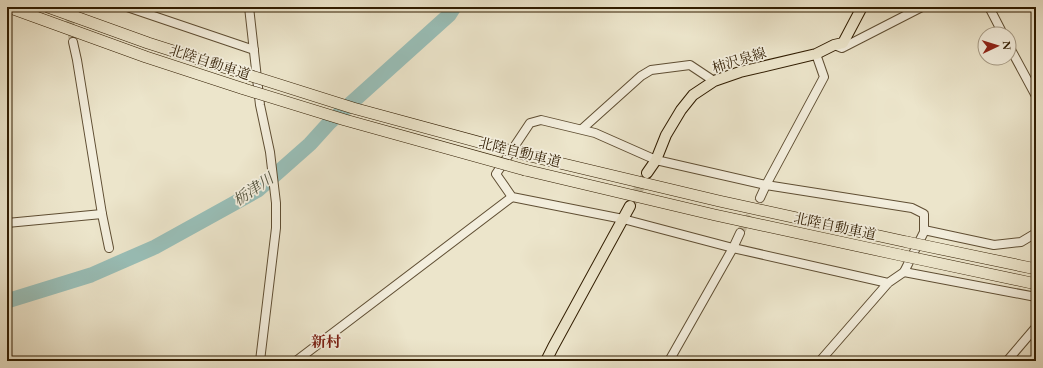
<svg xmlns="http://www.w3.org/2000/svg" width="1043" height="368" viewBox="0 0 1043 368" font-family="'EB Garamond','Noto Serif JP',serif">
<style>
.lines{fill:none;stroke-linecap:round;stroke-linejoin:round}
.river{stroke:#99bfb8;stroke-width:15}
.minor-tunnel{stroke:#c6bda2;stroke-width:8;stroke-dasharray:8 4;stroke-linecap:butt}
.major-tunnel{stroke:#c6bda2;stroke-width:10;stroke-dasharray:10 5;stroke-linecap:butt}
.minor-casing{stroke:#5f4e33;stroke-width:10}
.major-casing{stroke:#301c00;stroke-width:12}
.highway-casing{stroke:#301c00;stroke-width:12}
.minor{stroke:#f3eedd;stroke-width:8}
.major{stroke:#ece5cb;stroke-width:10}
.highway{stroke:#ece5cb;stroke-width:11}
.highway-bridge-casing{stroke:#301c00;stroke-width:12;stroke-linecap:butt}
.highway-bridge{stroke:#ece5cb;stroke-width:11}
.labels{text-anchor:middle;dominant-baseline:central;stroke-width:3.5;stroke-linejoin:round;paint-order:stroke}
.street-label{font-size:14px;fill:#301c00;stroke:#f3eedd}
.water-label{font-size:15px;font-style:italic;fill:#555540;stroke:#f3eedd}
.neighbourhood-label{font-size:15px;font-weight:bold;fill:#7a1f14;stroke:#f3eedd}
</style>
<rect width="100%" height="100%" fill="#ece5cb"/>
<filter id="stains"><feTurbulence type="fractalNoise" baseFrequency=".005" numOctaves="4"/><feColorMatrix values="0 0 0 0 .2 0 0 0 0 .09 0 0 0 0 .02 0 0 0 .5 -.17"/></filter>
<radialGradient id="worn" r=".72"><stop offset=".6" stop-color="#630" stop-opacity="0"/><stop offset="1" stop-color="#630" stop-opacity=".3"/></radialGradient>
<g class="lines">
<path class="river" d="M7 301 91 275 155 247 258 190 310 144 329 123 449 15 454 7"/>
<g class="minor-tunnel">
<path d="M68 7 73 42"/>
<path d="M740 233 760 198"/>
</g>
<path class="major-tunnel" d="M630 206 645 177"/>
<defs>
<g id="minor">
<path d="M127 7 254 50"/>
<path d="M249 7 260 105 270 152 276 203V228L260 361"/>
<path d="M989 7 1003 34"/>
<path d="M73 42 77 60 102 214 109 248"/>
<path d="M837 46 842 48 922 7"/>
<path d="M1009 46 1036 96"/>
<path d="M582 129 641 76 651 70 690 65 714 81"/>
<path d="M760 198 766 185 824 77 816 54"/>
<path d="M7 223 102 214"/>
<path d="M924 230 994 245 1021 242 1036 233"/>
<path d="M904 272 1036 297"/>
<path d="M296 361 512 197"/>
<path d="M669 361 733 248 740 233"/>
<path d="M820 361 888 283 904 272 924 232V214L912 208 766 185 656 160 595 133 541 120 530 123 496 174 512 197 623 219 733 248 888 283"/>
<path d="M1007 361 1036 327"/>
</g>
<g id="major">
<path d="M647 173 656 160 666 135 681 110 693 95 714 81 740 72 816 54 834 45 843 43 862 7"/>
<path d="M546 361 553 347 630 206"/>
</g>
<g id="highway">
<path d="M8 7 146 57 244 89"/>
<path d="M48 7 148 43 242 73"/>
<path d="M530 156 719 201 907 242"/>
<path d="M525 170 715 215 900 255"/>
</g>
</defs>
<use href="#minor" class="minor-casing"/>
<use href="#major" class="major-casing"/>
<use href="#highway" class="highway-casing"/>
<use href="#minor" class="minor"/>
<use href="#major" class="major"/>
<use href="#highway" class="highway"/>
<defs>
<g id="highway-bridge">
<path d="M242 73 353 108 530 156"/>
<path d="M244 89 345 120 525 170"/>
<path d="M907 242 1036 269"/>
<path d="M900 255 1036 284"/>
</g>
</defs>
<use href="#highway-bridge" class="highway-bridge-casing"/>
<use href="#highway-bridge" class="highway-bridge"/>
</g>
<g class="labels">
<g class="street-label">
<text transform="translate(739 60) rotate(-17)">柿沢泉線</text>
<text transform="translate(210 62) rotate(18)">北陸自動車道</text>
<text transform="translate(520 152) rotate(14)">北陸自動車道</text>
<text transform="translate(835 226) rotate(12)">北陸自動車道</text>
</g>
<g class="water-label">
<text transform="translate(253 189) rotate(-34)">栃津川</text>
</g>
<g class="neighbourhood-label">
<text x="326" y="341">新村</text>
</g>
</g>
<rect width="1043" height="368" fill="none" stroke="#ece5cb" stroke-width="24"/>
<rect x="8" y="8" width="1027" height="352" fill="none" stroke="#301c00" stroke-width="2"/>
<rect x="12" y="12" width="1019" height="344" fill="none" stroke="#301c00"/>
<g transform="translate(997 46) rotate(86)"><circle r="19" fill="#f3eedd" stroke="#a59a85"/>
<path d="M0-3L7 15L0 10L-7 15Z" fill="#8f2418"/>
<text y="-6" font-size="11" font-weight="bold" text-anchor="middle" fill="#301c00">N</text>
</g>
<rect width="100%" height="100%" filter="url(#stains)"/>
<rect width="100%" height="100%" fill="url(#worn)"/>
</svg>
